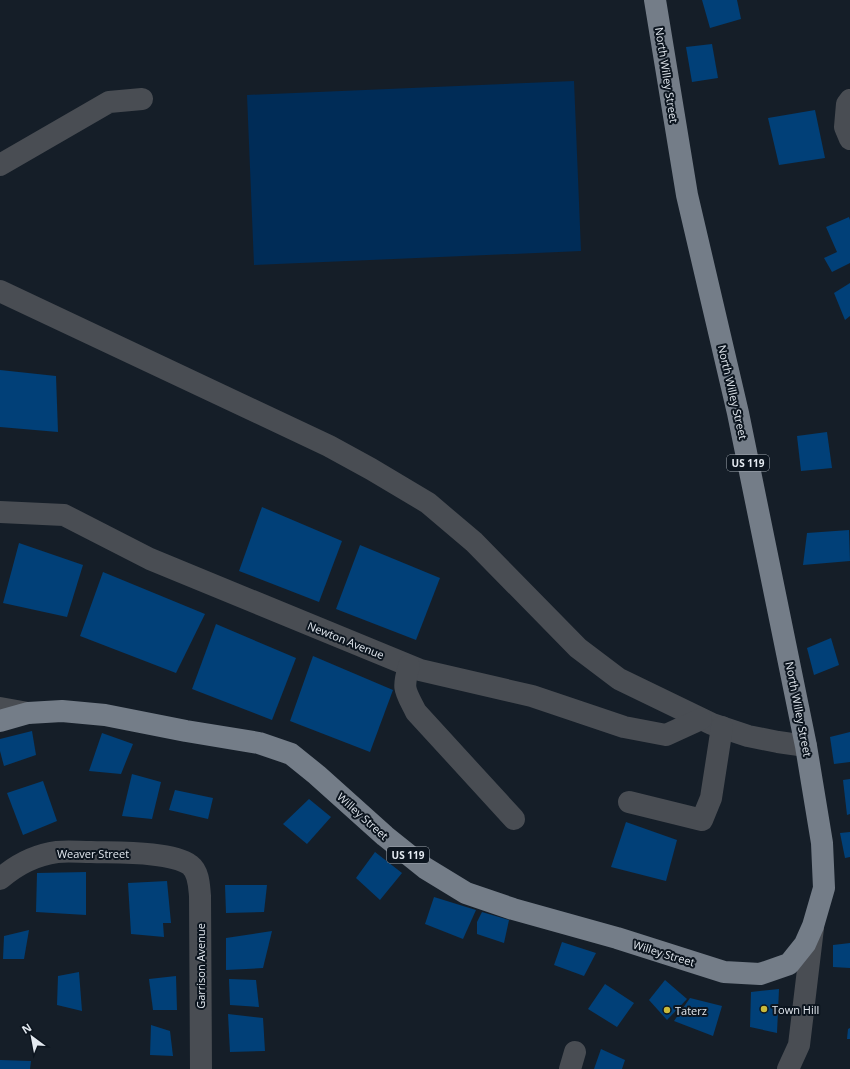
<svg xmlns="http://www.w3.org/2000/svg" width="850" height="1069" viewBox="0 0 850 1069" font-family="'Open Sans',sans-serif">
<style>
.green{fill:#002c57}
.building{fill:#014078}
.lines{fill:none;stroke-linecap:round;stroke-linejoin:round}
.minor{stroke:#494d53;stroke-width:22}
.major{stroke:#747d88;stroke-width:22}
.poi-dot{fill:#c9ba3a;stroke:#0c151f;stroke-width:1.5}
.labels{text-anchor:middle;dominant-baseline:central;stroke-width:4;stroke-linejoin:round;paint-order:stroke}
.shield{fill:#0c151f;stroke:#a2a9b1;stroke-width:1}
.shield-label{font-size:10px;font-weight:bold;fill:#e3e9f0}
.street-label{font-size:11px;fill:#e3e9f0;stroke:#0c151f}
.poi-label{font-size:11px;fill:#e3e9f0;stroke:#0c151f;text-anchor:start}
</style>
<rect width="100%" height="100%" fill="#151e28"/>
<path class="green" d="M574 81 581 251 254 265 247 95Z"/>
<g class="building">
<path d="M702 0H737L741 19 710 28Z"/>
<path d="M712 44 718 78 692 82 686 47Z"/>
<path d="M815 110 825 158 779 165 768 118Z"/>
<path d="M849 217 850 220V263L832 272 824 258 837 252 826 227Z"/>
<path d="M850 283V316L845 320 834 293Z"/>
<path d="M0 370 56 376 58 432 0 427Z"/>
<path d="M827 432 832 468 801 471 797 436Z"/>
<path d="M262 507 342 541 319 602 239 571Z"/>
<path d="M849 530 850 561 803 565 807 533Z"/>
<path d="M19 543 83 565 67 617 3 603Z"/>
<path d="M360 545 440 578 416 640 336 609Z"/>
<path d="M103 572 205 614 176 673 80 636Z"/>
<path d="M216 624 296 658 272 720 192 689Z"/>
<path d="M831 638 839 665 814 675 807 648Z"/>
<path d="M313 656 393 690 370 752 290 721Z"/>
<path d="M32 731 36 755 4 766 0 751V739Z"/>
<path d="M850 732V762L834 764 830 737Z"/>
<path d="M102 733 133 744 121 774 89 771Z"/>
<path d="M132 774 161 782 152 819 122 816Z"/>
<path d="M850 779V814L847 815 843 780Z"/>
<path d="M43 781 57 821 23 835 7 793Z"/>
<path d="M175 790 213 798 208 819 169 810Z"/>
<path d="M309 799 331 817 307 844 283 824Z"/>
<path d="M626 822 677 840 666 881 611 867Z"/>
<path d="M850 832V857L845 858 840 833Z"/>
<path d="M375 852 402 873 380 900 356 878Z"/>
<path d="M86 872V915L36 912 37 873Z"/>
<path d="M167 881 171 923H163L164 937 131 934 128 883Z"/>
<path d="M225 885H267L264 912 226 913Z"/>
<path d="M434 897 476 910 463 939 425 924Z"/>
<path d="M482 912 509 920 504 943 477 934V922Z"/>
<path d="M29 930 24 959H3L4 936Z"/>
<path d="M272 931 263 968 226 970V938Z"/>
<path d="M562 942 596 953 584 976 554 965Z"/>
<path d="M850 943V968L833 967V945Z"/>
<path d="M79 972 82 1011 57 1005 58 976Z"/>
<path d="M176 976 177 1010H153L149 979Z"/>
<path d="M229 979 256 980 259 1007 230 1005Z"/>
<path d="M665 980 687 999 667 1020 649 1000Z"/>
<path d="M605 984 634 1003 617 1027 588 1009Z"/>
<path d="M779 989 777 1033 750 1027 751 992Z"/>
<path d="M690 998 722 1006 713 1036 674 1021Z"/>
<path d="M228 1014 263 1018 265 1051 230 1052Z"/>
<path d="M151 1025 170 1031 173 1056 150 1055Z"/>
<path d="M850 1028V1039H847L848 1029Z"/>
<path d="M601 1049 625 1060 622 1069H594Z"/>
<path d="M0 1060 31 1061 30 1069H0Z"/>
</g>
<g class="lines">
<g class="minor">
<path d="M850 100 847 104 845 127 850 139"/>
<path d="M0 165 109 102 142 99"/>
<path d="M0 291 329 446 371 469 428 503 474 542 578 648 619 679 712 724 748 736 778 742 806 746"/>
<path d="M0 512 64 515 150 559 420 670 532 696 624 727 666 735 701 719"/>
<path d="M409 666C402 690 405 690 416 712L514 819"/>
<path d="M0 708 28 713"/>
<path d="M629 802 702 820 711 798 722 727"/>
<path d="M0 879C16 865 35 855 57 852 68 851 80 852 91 852 115 853 171 851 190 865 199 872 199 885 200 896L201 1069"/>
<path d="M570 1069 575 1052"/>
<path d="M788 1069 799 1045 813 928"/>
</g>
<path class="major" d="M0 721 28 713 62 711 105 715 186 731 259 743 291 754 317 775 385 836 425 868 466 893 513 909 617 938 724 972 760 974 789 964 805 944 813 926 824 888 822 843 806 746 738 413 687 195 655 0"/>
</g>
<g class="poi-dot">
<circle cx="764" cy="1009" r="4"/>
<circle cx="667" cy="1010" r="4"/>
</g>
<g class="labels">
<g class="shield">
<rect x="727" y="455" width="42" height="16" rx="3"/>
<rect x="387" y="847" width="42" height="16" rx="3"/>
</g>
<g class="shield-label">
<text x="748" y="463">US 119</text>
<text x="408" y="855">US 119</text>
</g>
<g class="street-label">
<text transform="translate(667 75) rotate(81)">North Willey Street</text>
<text transform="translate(733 392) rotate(77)">North Willey Street</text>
<text transform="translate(346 640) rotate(22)">Newton Avenue</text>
<text transform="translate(799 709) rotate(79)">North Willey Street</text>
<text transform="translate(363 816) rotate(42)">Willey Street</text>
<text x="93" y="853">Weaver Street</text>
<text transform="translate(664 953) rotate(17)">Willey Street</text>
<text transform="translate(200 966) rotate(-90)">Garrison Avenue</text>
</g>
<g class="poi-label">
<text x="772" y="1009">Town Hill</text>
<text x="675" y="1010">Taterz</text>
</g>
</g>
<g transform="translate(32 1037) rotate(328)" stroke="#0c151f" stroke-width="3" paint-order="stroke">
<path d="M0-3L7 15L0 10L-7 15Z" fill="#e3e9f0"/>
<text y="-6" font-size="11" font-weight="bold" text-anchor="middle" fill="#e3e9f0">N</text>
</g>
</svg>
